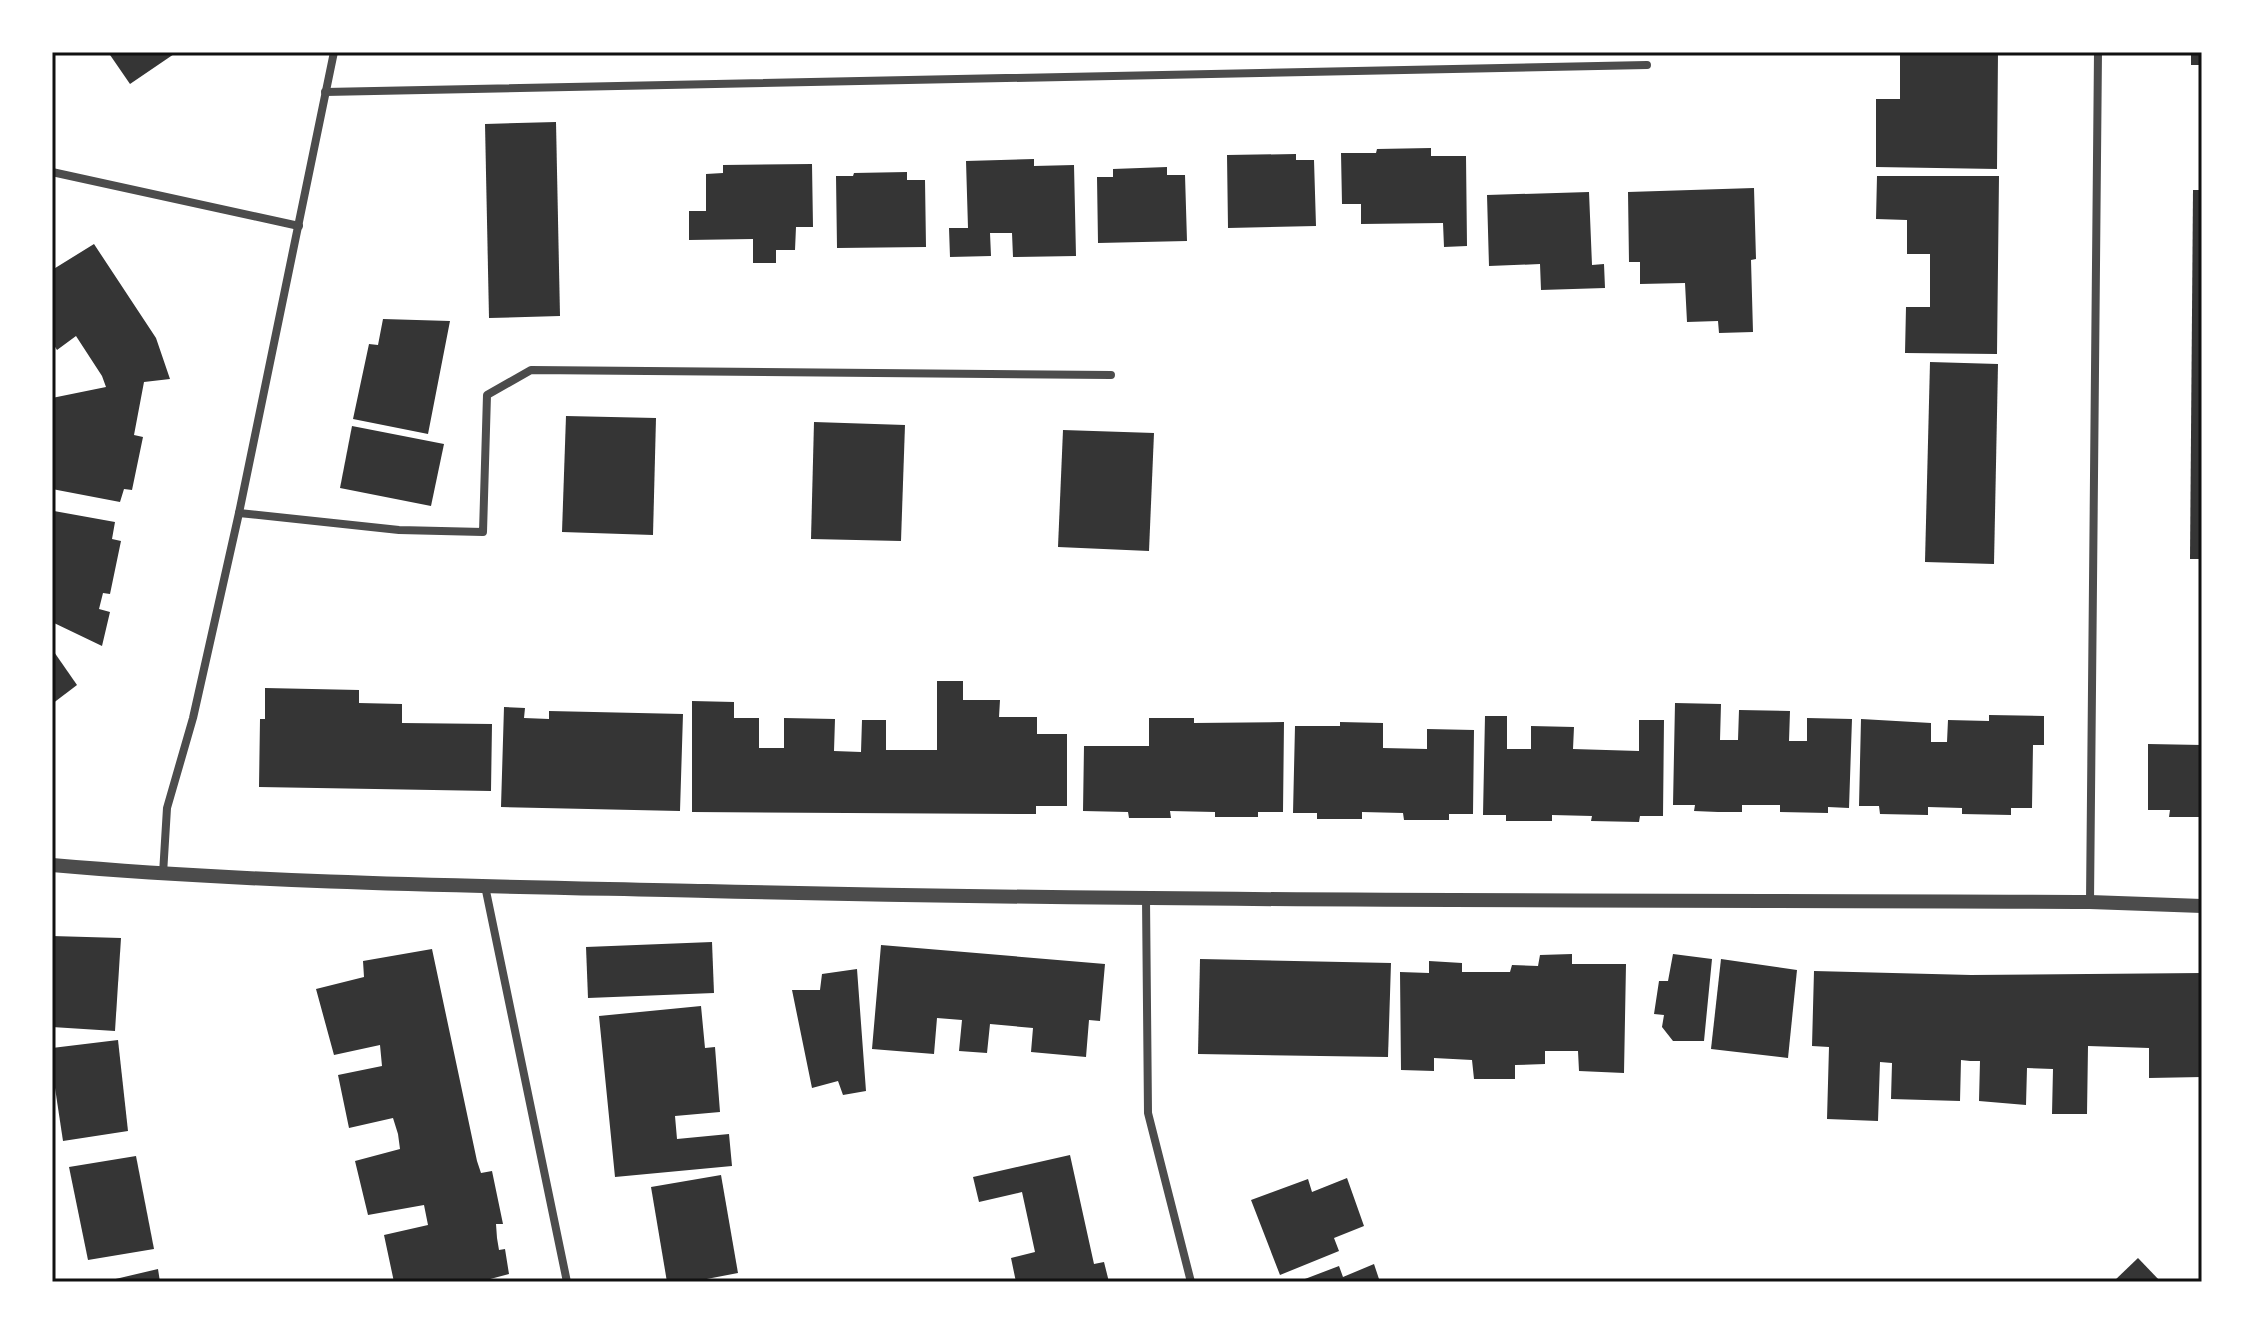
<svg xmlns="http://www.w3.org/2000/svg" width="2254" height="1334" viewBox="0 0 2254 1334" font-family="'Fira Sans Condensed',sans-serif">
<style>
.building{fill:#353535}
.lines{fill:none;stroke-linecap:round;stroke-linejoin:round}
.minor{stroke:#4c4c4c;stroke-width:8}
.tertiary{stroke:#4c4c4c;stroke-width:14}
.neatline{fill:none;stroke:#111;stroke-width:3}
</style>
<rect width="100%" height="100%" fill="#fff"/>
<g class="building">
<path d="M108 52H177L130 84Z"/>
<path d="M1900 52H1998L1997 169 1876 167V99H1900Z"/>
<rect x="2191" y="52" width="11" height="13"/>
<rect x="2199" y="118" width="3" height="43"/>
<path d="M556 122 560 316 489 318 485 124Z"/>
<path d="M1431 148V156H1466L1467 246 1444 247 1443 223 1361 224V204H1342L1341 153H1376L1377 149Z"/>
<path d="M1296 154V160H1314L1316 226 1228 228 1227 155Z"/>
<path d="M1034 159V166L1074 165 1076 256 1013 257 1012 233H990L991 256 950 257 949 228H968L966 161Z"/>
<path d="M812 164 813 227H796L795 250H776V263H753V239L689 240V211H706V174L723 173V165Z"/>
<path d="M1167 167V175H1185L1187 241 1098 243 1097 177H1113V169Z"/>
<path d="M907 172V180H925L926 247 837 248 836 176H853L854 173Z"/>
<path d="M1877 176H1999L1997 354 1905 353 1906 307H1930V254H1907V220L1876 219Z"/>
<path d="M1754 188 1756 259 1751 260 1753 332 1719 333 1718 321 1687 322 1685 283 1640 284V262H1629L1628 192Z"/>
<path d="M2193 190H2202V559H2190Z"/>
<path d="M1589 192 1592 265 1604 264 1605 288 1541 290 1540 264 1489 266 1487 195Z"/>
<path d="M94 244 156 338 170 379 144 382 134 435 143 437 132 490 124 489 120 502 52 489V398L106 387 102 376 76 336 57 350 52 342V270Z"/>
<path d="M383 319 450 321 428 434 353 419 369 344 378 345Z"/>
<path d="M1930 362 1998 364 1994 564 1925 562Z"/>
<path d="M566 416 656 418 653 535 562 532Z"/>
<path d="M814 422 905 425 901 541 811 539Z"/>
<path d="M352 426 444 444 431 506 340 488Z"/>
<path d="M1063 430 1154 433 1149 551 1058 547Z"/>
<path d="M54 511 115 522 112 539 121 541 110 594 103 593 99 609 110 612 102 646 52 622Z"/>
<path d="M52 649 77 685 52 704Z"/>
<path d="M937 681H963V700H1000L999 717H1037V734H1067V806H1036V814L692 812V701L734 702V718H759V748H784V718L835 719 834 751 861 752 862 720H886V750H937Z"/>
<path d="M265 688 359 690V703L402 704V723L492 724 491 791 259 787 260 719H265Z"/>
<path d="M1675 703 1721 704 1720 740H1738L1739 710 1790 711 1789 741H1807V718L1852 719 1849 808 1828 807V813L1780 812V805H1742V812H1718L1694 811 1695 805H1673Z"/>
<path d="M504 707 525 708 524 718 549 719V711L683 714 680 811 501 807Z"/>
<path d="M1989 715 2044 716V745H2033L2032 808H2011V815L1962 814V808L1928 807V815L1880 814 1879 806H1859L1861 719 1931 723V742H1947L1948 720 1989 721Z"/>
<path d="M1485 716H1507V749H1531V726L1574 727 1573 749 1639 751V720H1664L1663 816H1640L1639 822 1591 821 1592 816 1552 815V821H1506V815H1483Z"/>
<path d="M1149 718H1194V723L1284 722 1283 812H1258V817H1215V812L1170 811 1171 818H1129L1128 812 1083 811 1084 746H1149Z"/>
<path d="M1340 722 1383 723V748L1427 749V729L1474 730 1473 814H1449V820H1404L1403 813 1362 812V819H1317V813H1293L1295 726H1340Z"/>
<path d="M2148 744 2202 745V817H2169L2170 810H2148Z"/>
<path d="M52 936 121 938 115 1031 52 1027Z"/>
<path d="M712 942 714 993 588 998 586 947Z"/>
<path d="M881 945 1105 964 1100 1021 1089 1020 1086 1057 1031 1052 1033 1028 990 1024 987 1053 959 1051 962 1020 937 1018 934 1054 872 1049Z"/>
<path d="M432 949 477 1161 481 1173 492 1171 503 1224H496L497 1238 499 1250 505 1249 509 1274 479 1282H394L384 1235 428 1225 424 1205 368 1215 355 1161 400 1149 398 1134 393 1118 349 1128 338 1075 382 1066 380 1045 334 1055 316 989 364 977 363 961Z"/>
<path d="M1572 954V964H1626L1624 1073 1579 1071 1578 1051H1545V1064L1515 1065V1079H1474L1472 1060 1434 1058V1071L1401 1070 1400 972 1429 973V961L1462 963V972H1510L1512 965 1538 966 1540 955Z"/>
<path d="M1673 954 1712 959 1704 1041H1673L1662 1027 1664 1015 1654 1014 1659 981H1668Z"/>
<path d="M1200 959 1391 963 1388 1057 1198 1054Z"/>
<path d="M1721 959 1797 970 1788 1058 1711 1049Z"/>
<path d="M857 969 866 1091 843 1095 838 1081 812 1088 792 990H820L822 974Z"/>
<path d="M1814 971 1971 975 2202 973V1077L2149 1078V1048L2088 1046 2087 1114H2052L2053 1069 2027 1068 2026 1105 1979 1101 1980 1061H1970L1961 1060 1960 1101 1891 1099 1892 1063 1880 1062 1878 1121 1827 1119 1829 1047 1812 1046Z"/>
<path d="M701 1006 705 1048 715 1047 720 1112 675 1116 677 1139 729 1134 732 1166 615 1177 599 1016Z"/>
<path d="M118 1040 128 1131 63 1141 52 1068V1048Z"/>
<path d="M1070 1155 1094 1264 1104 1262 1109 1282H1016L1011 1258 1035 1252 1022 1192 979 1202 973 1177Z"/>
<path d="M136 1156 154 1249 88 1260 69 1167Z"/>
<path d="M721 1175 738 1273 691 1282H667L651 1187Z"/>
<path d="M1347 1178 1364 1226 1334 1238 1339 1251 1280 1275 1251 1200 1308 1179 1312 1192Z"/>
<path d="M2138 1258 2161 1282H2113Z"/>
<path d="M1374 1264 1380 1282H1297L1339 1266 1343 1277Z"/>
<path d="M158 1269 160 1282H107V1281Z"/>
</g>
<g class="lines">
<g class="minor">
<path d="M325 92 1647 65"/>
<path d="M52 172 299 226"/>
<path d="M239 513 399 530 483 532 487 395 531 370 1111 375"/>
<path d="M163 874 167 808 193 718 239 513 334 52"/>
<path d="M485 886 567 1282"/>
<path d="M1146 899 1148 1113 1191 1282"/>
<path d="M2090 902 2098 52"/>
</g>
<path class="tertiary" d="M52 865C270 884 489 886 707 891 1168 902 1629 900 2090 902L2202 906"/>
</g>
<rect width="2254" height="1334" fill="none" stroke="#ffffff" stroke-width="108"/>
<rect x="54" y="54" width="2146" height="1226" class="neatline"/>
</svg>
